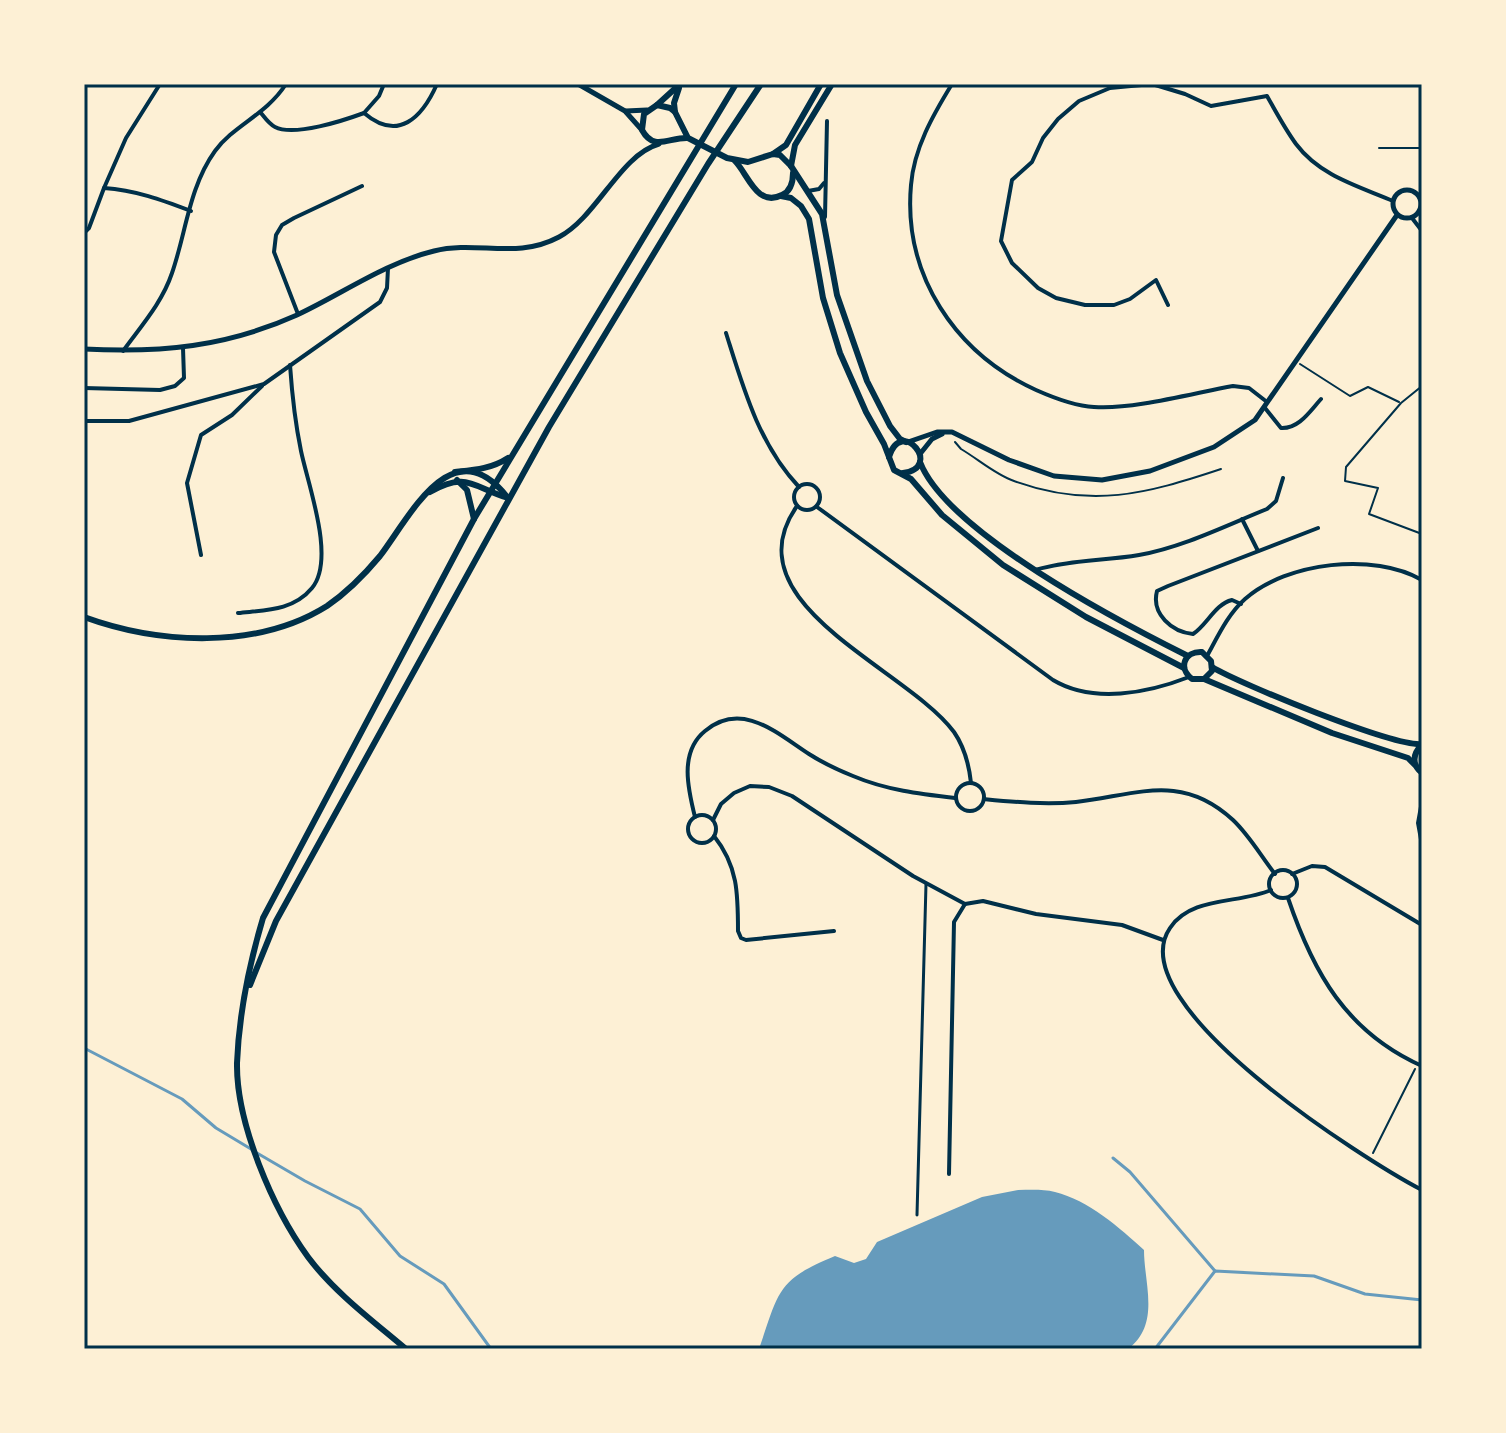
<svg xmlns="http://www.w3.org/2000/svg" width="1506" height="1433" viewBox="0 0 1506 1433" font-family="'Varela Round',sans-serif">
<style>
.water{fill:#669bbc}
.lines{fill:none;stroke-linecap:round;stroke-linejoin:round}
.stream{stroke:#669bbc;stroke-width:3}
.path{stroke:#003049;stroke-width:2}
.pedestrian{stroke:#003049;stroke-width:3}
.minor{stroke:#003049;stroke-width:4}
.tertiary{stroke:#003049;stroke-width:5}
.secondary{stroke:#003049;stroke-width:6}
.primary{stroke:#003049;stroke-width:6}
.trunk{stroke:#003049;stroke-width:6}
.neatline{fill:none;stroke:#003049;stroke-width:3}
</style>
<rect width="100%" height="100%" fill="#fdf0d5"/>
<path class="water" d="M1018 1190C1030 1190 1043 1189 1055 1192 1088 1200 1120 1228 1144 1250 1144 1284 1161 1324 1128 1349H759C779 1292 776 1280 835 1256L854 1263 866 1259 877 1242 982 1197Z"/>
<g class="lines">
<g class="stream">
<path d="M84 1048 182 1099 216 1128 251 1149"/>
<path d="M257 1153 305 1181 360 1209 400 1256 444 1284 491 1349"/>
<path d="M1113 1158 1130 1172 1215 1271"/>
<path d="M1155 1349 1215 1271 1314 1276 1365 1294 1422 1300"/>
</g>
<g class="path">
<path d="M1379 148H1422"/>
<path d="M1300 364 1350 396 1368 387 1399 402"/>
<path d="M1422 386 1401 403 1346 467 1345 481 1378 488 1369 514 1422 534"/>
<path d="M955 442 961 449C978 459 996 475 1014 481 1091 509 1146 494 1221 469"/>
<path d="M1373 1153 1415 1069"/>
</g>
<path class="pedestrian" d="M917 1215 926 884"/>
<g class="minor">
<path d="M952 84C933 115 914 148 911 185 903 275 955 353 1036 390 1054 398 1074 406 1094 407 1132 410 1194 393 1233 386L1249 388 1267 402"/>
<path d="M261 113C265 118 269 124 275 127 294 137 345 120 364 113 398 142 422 118 437 84"/>
<path d="M364 113 379 96 384 84"/>
<path d="M104 188 126 138 160 84"/>
<path d="M808 191 819 189 824 183"/>
<path d="M825 217 827 121"/>
<path d="M1412 218 1422 231"/>
<path d="M84 233 89 228 104 188C135 190 162 200 191 211"/>
<path d="M1168 305 1156 280 1130 299 1114 305H1085L1056 298 1038 288 1012 263 1001 241 1012 180 1032 162 1043 138 1058 119 1079 101 1110 88 1152 84 1185 94 1211 106 1267 96C1276 112 1285 129 1296 144 1320 176 1358 186 1393 201"/>
<path d="M298 314 274 252 276 235 282 225 294 218 362 186"/>
<path d="M726 333C743 387 759 445 799 487"/>
<path d="M123 351C141 326 162 303 172 273 186 233 189 187 215 151 234 125 266 115 286 84"/>
<path d="M84 388 160 390 175 386 184 378 183 348"/>
<path d="M1265 408 1281 428C1299 429 1310 411 1321 399"/>
<path d="M84 421H129L264 384 380 302 387 288 388 268"/>
<circle cx="807" cy="497" r="13"/>
<path d="M797 506C728 604 907 668 954 732 965 748 969 764 971 783"/>
<path d="M817 507 1053 680C1093 704 1148 693 1189 677"/>
<path d="M1242 519 1258 551"/>
<path d="M201 555 187 483 201 435 232 415 262 386"/>
<path d="M1035 570C1069 560 1104 561 1139 555 1183 547 1225 526 1267 509L1276 501 1283 478"/>
<path d="M1241 604 1232 600C1215 604 1207 625 1193 634 1172 632 1151 614 1157 591L1168 586 1318 528"/>
<path d="M238 613C265 610 293 611 312 588 336 559 308 485 301 451 295 422 292 394 290 365"/>
<path d="M1207 656C1218 636 1228 614 1245 599 1287 562 1374 552 1422 580"/>
<circle cx="970" cy="797" r="14"/>
<path d="M984 799C1015 802 1045 805 1076 802 1137 795 1181 772 1233 820 1249 835 1261 856 1275 874"/>
<path d="M1422 801 1418 823 1422 845"/>
<circle cx="702" cy="829" r="14"/>
<path d="M695 817C688 789 679 752 705 731 742 700 778 734 809 754 823 763 838 770 853 776 886 790 920 794 955 798"/>
<path d="M713 820 721 804 734 793 750 786 769 787 792 796 913 876 965 904 983 901 1036 914 1122 925 1163 940"/>
<path d="M714 836C738 866 738 894 738 931L741 938 746 940 834 931"/>
<circle cx="1283" cy="884" r="14"/>
<path d="M1292 874 1312 866 1325 867 1422 925"/>
<path d="M1271 890C1239 904 1191 896 1170 928 1118 1004 1366 1161 1422 1190"/>
<path d="M1288 898C1313 972 1346 1032 1422 1066"/>
<path d="M949 1174 954 922 965 904"/>
</g>
<g class="tertiary">
<path d="M578 84 625 111 641 129"/>
<path d="M626 111 647 110"/>
<circle cx="1407" cy="204" r="14"/>
<path d="M84 349C161 353 226 347 297 315 342 294 385 263 434 251 477 240 516 260 559 237 597 217 620 155 659 144"/>
<path d="M908 442 937 432H952L1009 460 1054 476 1102 480 1150 471 1214 447 1255 420 1397 215"/>
<path d="M920 454 932 439 942 434"/>
</g>
<g class="secondary">
<path d="M688 138C669 137 654 152 642 130L644 114 657 105 670 108 675 112 688 138 727 158 748 162 773 154 780 155 791 166 822 214 837 295 867 381 890 426 900 439 906 442"/>
<path d="M735 161C748 174 757 208 782 195 791 191 793 182 793 173"/>
<path d="M781 196 791 198 801 206 809 219 823 298 840 353 866 412 884 444 894 470 911 479 942 515 1003 565 1086 617 1184 668"/>
<path d="M889 457C901 416 944 468 903 473"/>
<path d="M920 462C947 532 1120 622 1188 656"/>
<path d="M1212 667C1240 684 1394 747 1422 744"/>
<path d="M1204 679 1212 671 1211 661 1202 652C1184 651 1178 668 1192 679H1204L1332 733 1408 758 1415 765"/>
<path d="M1422 745C1412 754 1412 765 1422 773"/>
</g>
<g class="primary">
<path d="M430 492C466 471 473 487 508 498"/>
<path d="M84 617C158 644 257 650 327 606 346 593 365 574 380 556 411 515 453 427 508 498"/>
</g>
<g class="trunk">
<path d="M657 105 680 84"/>
<path d="M675 112 674 103 679 88"/>
<path d="M773 154 786 145 821 84"/>
<path d="M791 166 795 145 832 84"/>
<path d="M455 472C474 470 491 469 508 458"/>
<path d="M457 480 467 490 474 519"/>
<path d="M250 985 276 921 549 427 708 164 761 84"/>
<path d="M406 1349C373 1321 334 1292 308 1257 273 1209 236 1123 237 1063 239 1014 249 965 263 918L474 519 736 84"/>
</g>
</g>
<rect width="1506" height="1433" fill="none" stroke="#fdf0d5" stroke-width="172"/>
<rect x="86" y="86" width="1334" height="1261" class="neatline"/>
</svg>
